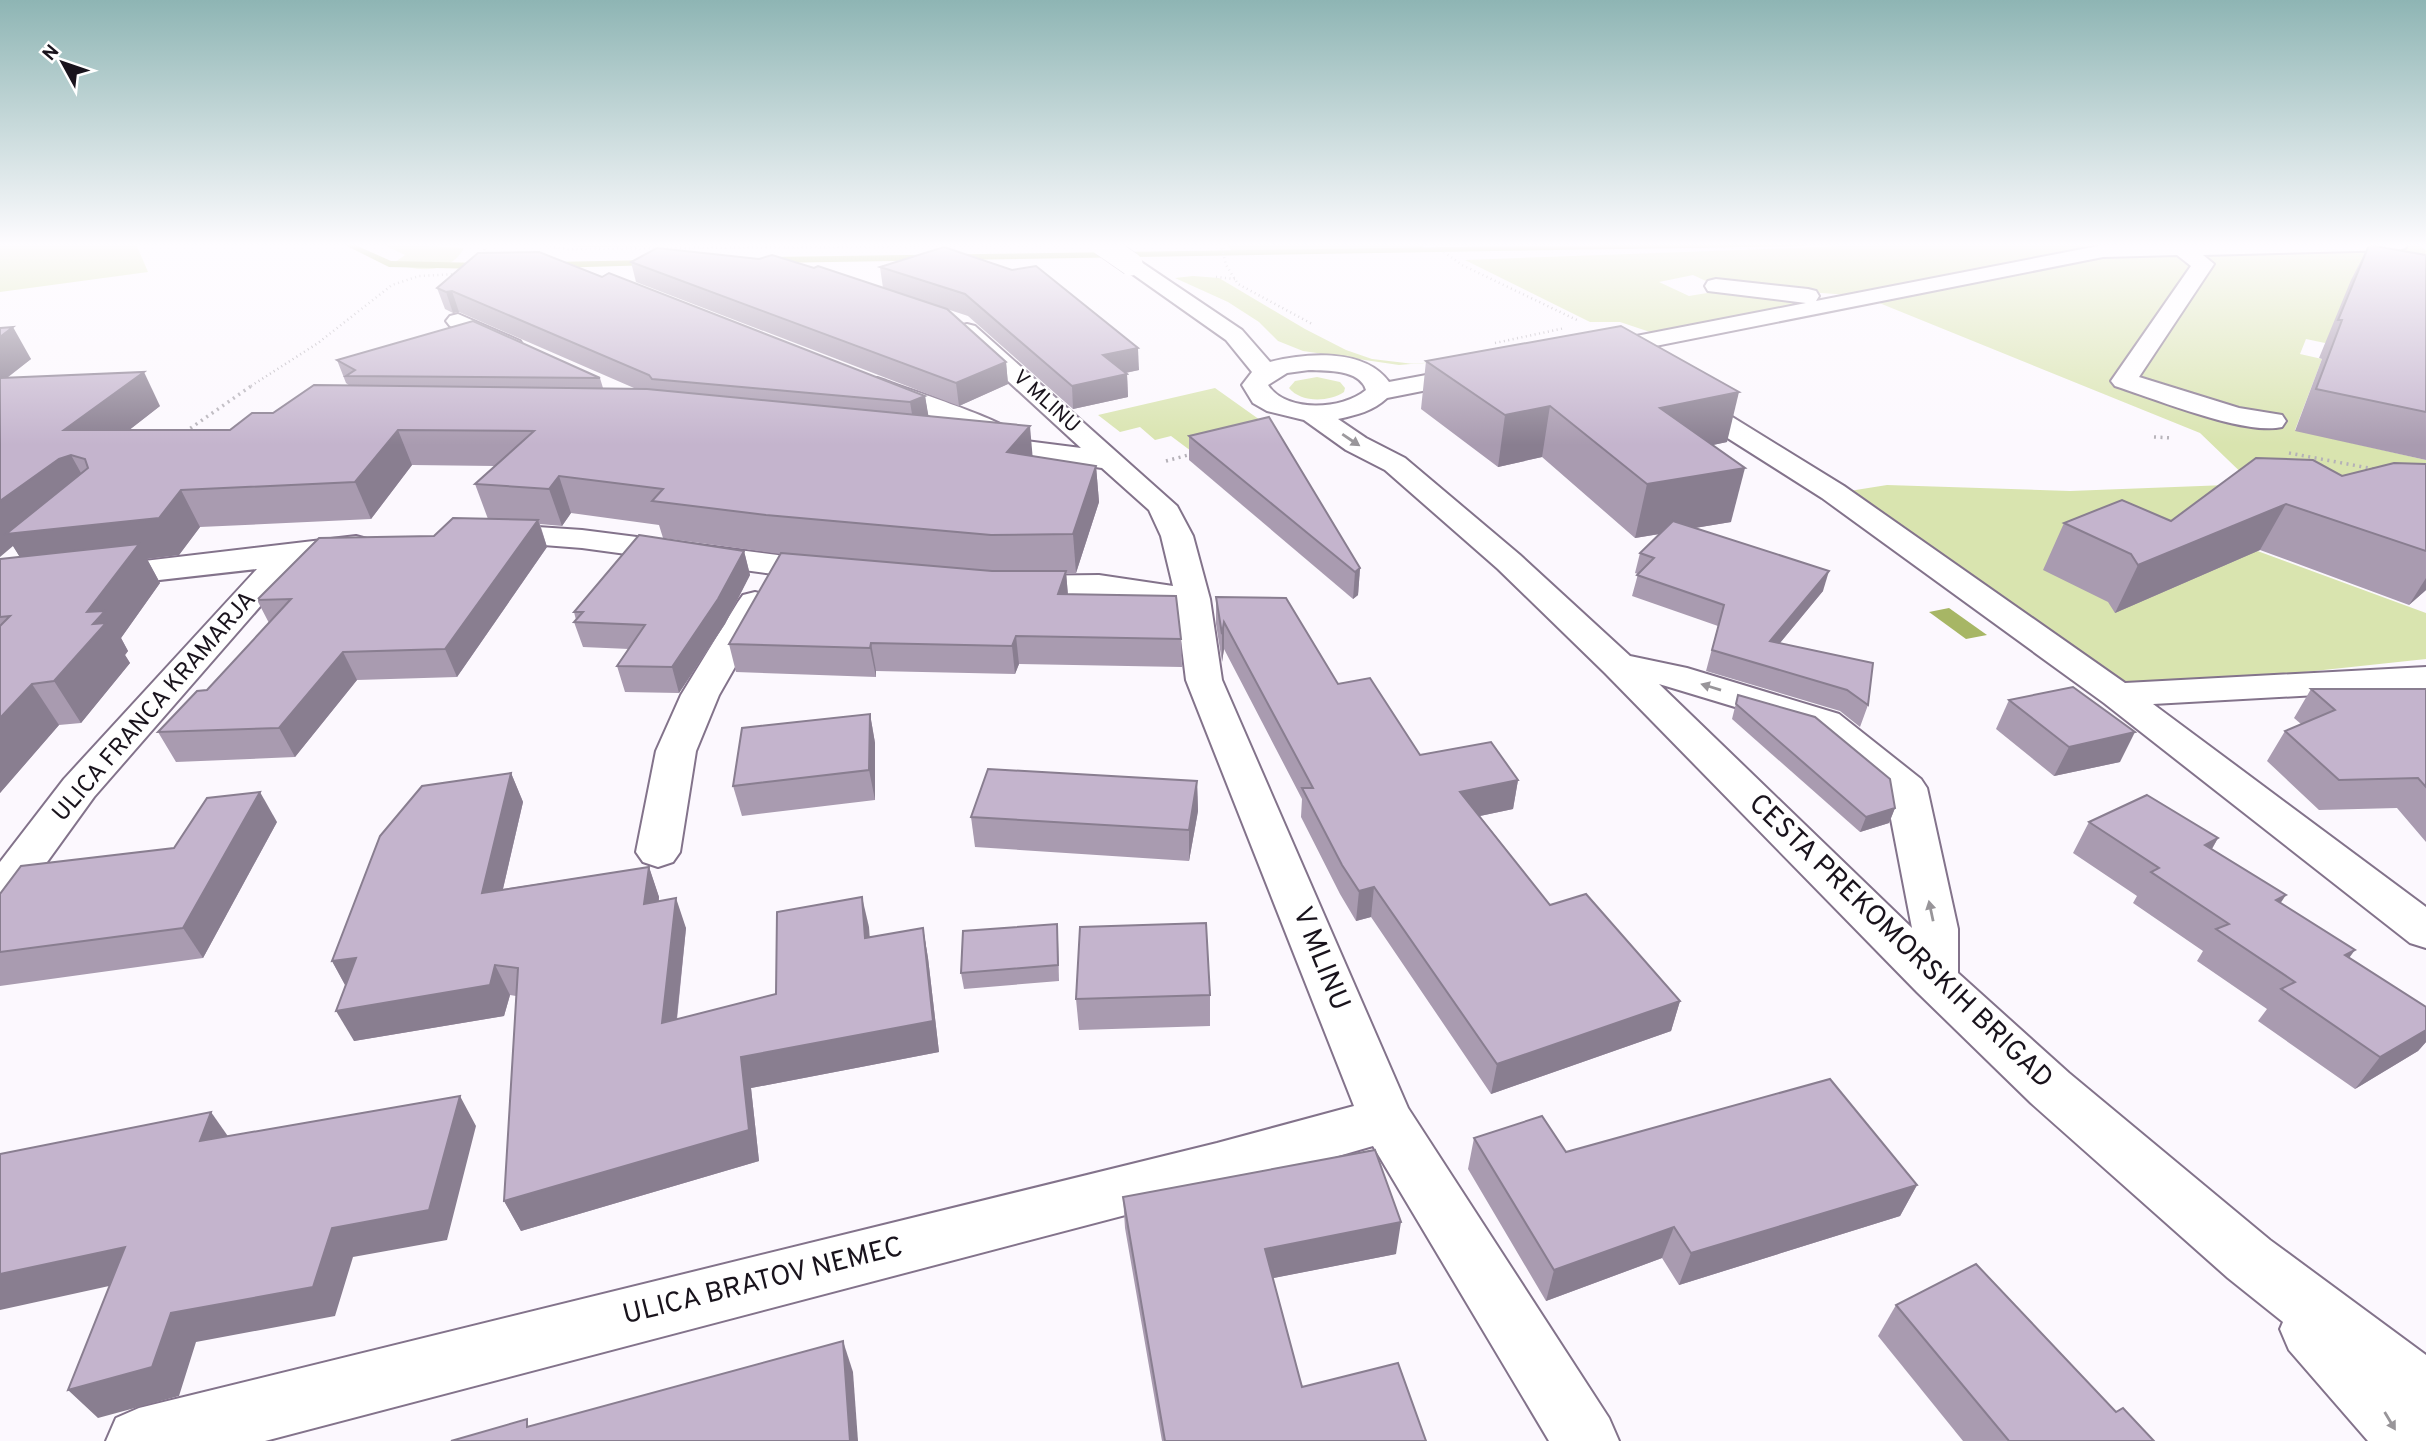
<svg xmlns="http://www.w3.org/2000/svg" width="2426" height="1441" viewBox="0 0 2426 1441" font-family="Overpass,sans-serif">
<style>
.green{fill:#d9e4af}
.water{fill:#a7b665}
.lines{fill:none;stroke-linecap:round;stroke-linejoin:round}
.stream{fill:#a7b665;fill-rule:evenodd}
.minor-casing{stroke:#83738b;stroke-width:4}
.path-far1{stroke:#b5b1b8;stroke-width:2.5;stroke-dasharray:1 3.5;stroke-linecap:butt}
.path{stroke:#b5b1b8;stroke-width:3.5;stroke-dasharray:2 4.5;stroke-linecap:butt}
.minor{fill:#fff;fill-rule:evenodd}
.minor-bridge-casing{stroke:#83738b;stroke-width:24;stroke-linecap:butt}
.minor-bridge{stroke:#fff;stroke-width:23}
.wall{fill:#a99bb0}
.shaded-wall{fill:#897e90}
.building{fill:#c4b4cd;stroke:#897e90;stroke-width:2}
.oneway{fill:#989599}
.labels{text-anchor:middle;dominant-baseline:central;stroke-width:5;stroke-linejoin:round;paint-order:stroke}
.far-street-label{font-size:21px;fill:#19131c;stroke:#fff}
.street-label{font-size:24px;fill:#19131c;stroke:#fff}
.near-street-label{font-size:28px;fill:#19131c;stroke:#fff}
</style>
<rect width="100%" height="100%" fill="#fcf8fe"/>
<g class="green">
<path d="M0 244H136L148 272 0 292Z"/>
<path d="M382 244 464 248C451 273 419 273 394 263L405 255Z"/>
<path d="M550 244H906L581 247Z"/>
<path d="M1227 244H1419L1430 251 1232 252Z"/>
<path d="M1902 244H2400H2394H2416L2426 250V279L2325 343 2306 339 2300 354 2322 359 2295 430 2426 460V558L2195 528 2426 613V659L2117 692 1837 493 1887 485 2070 491 2253 484 2200 433 1862 296 1754 288 1706 281 1693 275 1659 282 1689 296 1725 290 1809 302 1650 332 1620 322H1590L1465 260Z"/>
<path d="M1193 276 1219 278 1305 329 1346 350 1372 359 1414 364 1493 357 1399 365 1303 351 1278 341 1259 322 1228 302 1175 278Z"/>
<path d="M1317 377 1340 382 1345 388 1344 392C1329 402 1301 403 1289 388L1295 381Z"/>
<path d="M1215 388 1274 430 1191 451 1171 436 1155 440 1140 427 1120 432 1098 415Z"/>
</g>
<path class="water" d="M1949 608 1987 635 1966 639 1929 612Z"/>
<g class="lines">
<g class="stream">
<path d="M343 244H353L391 261 483 263 487 266 483 269 389 267Z"/>
<path d="M1673 244H1809L1805 246 768 263 764 260 768 257Z"/>
<path d="M651 260 655 263 654 265 551 268 547 265 551 262Z"/>
</g>
<defs>
<g id="minor">
<path d="M2158 244H2408L2405 248 2398 250 2203 255 2214 264 2139 377 2239 408 2282 415 2286 421 2282 427C2245 436 2153 398 2115 386L2111 381 2191 266 2177 255 2103 257 1595 358 1586 356 1583 351 1586 346 1595 344 1806 303 1708 291 1705 286 1708 281 1716 279 1808 289 1816 291 1819 296 1816 301 2103 245Z"/>
<path d="M1131 258 1138 260 1242 330 1270 362C1306 353 1365 348 1389 382L1474 366 1483 369 1487 374 1483 379 1387 398C1373 411 1357 415 1338 419L1366 438 1405 458 1520 555 1630 656 1687 668 1839 714 1921 779 1927 788 1958 929V973L2069 1073 2270 1240 2426 1355V1441H2368L2289 1350 2280 1329 2283 1322 2228 1278 2031 1103 1917 992 1605 673 1498 569 1385 470 1346 450 1304 420 1267 411 1253 403 1242 385 1252 372 1226 340 1124 268 1120 264 1124 260ZM1309 370C1327 371 1360 369 1366 390 1342 410 1286 413 1268 385L1287 373ZM1659 684 1811 730 1886 793 1912 928Z"/>
<path d="M458 314 520 341 523 346 520 351 511 353 502 351 450 326 446 321 450 316Z"/>
<path d="M967 324 975 326 1177 506 1193 536 1210 599 1222 680 1408 1108 1609 1418 1619 1441H1549L1373 1146 1217 1191 265 1441H106L116 1418 139 1408 1217 1143 1354 1106 1186 680 1177 607 1099 595 1014 596 1002 593 997 586 1002 579 1014 576 1099 575 1173 586 1161 536 1149 510 1102 468 970 449 966 443 970 437 978 435 868 391 864 386 868 381 877 378 886 381C912 391 1013 422 1026 441L1081 448 959 336 955 331 959 326Z"/>
<path d="M1686 392 1695 394 1844 486 2125 683 2426 667V689L2153 704 2426 907V948L2410 943 2104 703 1822 498 1677 406 1673 400 1677 394Z"/>
<path d="M492 524 582 530 825 561 837 564 841 571 837 578 825 581 582 548 481 540 476 533 481 526Z"/>
<path d="M356 536 367 539 372 546 367 553 297 564 94 797 16 905 0 910V862L64 779 257 569 0 598V578Z"/>
<path d="M755 592 767 595 772 602 719 695 696 751 680 852 673 862 658 867 643 862 636 852 656 751 681 695 738 602 743 595Z"/>
</g>
</defs>
<use href="#minor" class="minor-casing"/>
<g class="path-far1">
<path d="M468 244H501"/>
<path d="M532 244 568 249 1063 245"/>
<path d="M1221 244 1226 265 1238 284 1314 325"/>
<path d="M1433 244 1462 265 1579 321"/>
<path d="M480 258 487 244"/>
<path d="M1216 277 1235 279"/>
<path d="M1495 343 1565 328"/>
<path d="M251 386 318 343 392 285 419 276 456 274"/>
</g>
<g class="path">
<path d="M185 432 254 384"/>
<path d="M2154 437 2173 438"/>
<path d="M2289 453 2374 469"/>
<path d="M1166 461 1192 454"/>
</g>
<use href="#minor" class="minor"/>
<defs>
<path id="minor-bridge" d="M1102 244 1131 264"/>
</defs>
<use href="#minor-bridge" class="minor-bridge-casing"/>
<use href="#minor-bridge" class="minor-bridge"/>
</g>
<g class="wall">
<path d="M2369 245 2426 255V460L2295 431 2322 359 2319 358 2351 280Z"/>
<path d="M944 247 1139 370 1126 373 1127 374 1128 397 1073 409 968 316 883 288 880 267Z"/>
<path d="M631 262 1006 362 1008 384 959 406 636 282Z"/>
<path d="M602 277 925 396 928 416 1033 456 1096 466 1099 502 1076 573H1066L1068 594 1181 639 1182 667 1019 664 1015 674 876 671V677L736 672 729 644 780 554 663 538 659 525 571 513 562 526 540 524 547 547 457 677 357 680 295 757 176 762 158 732 207 690 269 623 257 600 434 536 488 519 475 484 495 466 412 465 371 519 200 527 179 555 147 559 160 583 121 638 128 651 125 655 130 663 81 723 59 725 0 793V559L20 557 13 546 0 328 31 359 7 378 160 406 129 430H230L273 413 350 386 346 383 337 360 600 378 603 388H634L459 312 453 313 445 309 437 288Z"/>
<path d="M1426 361 1727 442 1712 445 1731 522 1694 528 1823 591 1780 643 1873 663 1868 705 1860 727 1840 711 1706 671 1718 626 1632 596 1638 574 1635 573 1640 553 1660 534 1635 538 1542 457 1498 467 1421 409Z"/>
<path d="M1189 436 1360 568 1358 595 1353 599 1189 460Z"/>
<path d="M2426 464V590L2409 605 2260 550 2115 613 2108 602 2043 570 2064 523 2171 521 2342 476Z"/>
<path d="M744 551 750 575 725 624 679 693 625 692 617 666 629 649 583 647 574 622 576 620 574 612Z"/>
<path d="M1216 597 1338 684 1420 755 1518 780 1513 809 1480 816 1550 905 1680 1001 1671 1031 1491 1094 1371 917 1356 921 1340 894 1301 817 1302 799 1224 649 1222 662 1216 624Z"/>
<path d="M2311 689H2426V842L2397 808 2319 810 2267 761 2285 731 2301 724 2294 718Z"/>
<path d="M1738 695 1895 808 1889 823 1860 832 1732 719Z"/>
<path d="M2009 700 2120 762 2054 776 1996 729Z"/>
<path d="M870 714 875 743V800L742 816 733 786Z"/>
<path d="M511 773 523 802 503 889 649 867 659 897V901L686 928 677 1020 776 994 869 927V937L923 928 928 958 939 1052 751 1088 759 1161 521 1231 504 1201 516 996 510 995 504 1016 354 1041 345 985 332 961Z"/>
<path d="M1197 781 1198 811 1189 861 975 847 971 817Z"/>
<path d="M277 822 203 958 0 986V894L174 848Z"/>
<path d="M2089 822 2218 838 2212 849 2349 958 2426 1007V1042L2418 1051 2355 1089 2258 1021 2267 1009 2197 961 2203 951 2133 903 2137 896 2073 853Z"/>
<path d="M1058 940 1059 981 964 989 961 973Z"/>
<path d="M1210 995V1026L1079 1030 1076 999Z"/>
<path d="M1474 1138 1566 1152 1917 1185 1900 1216 1679 1285 1662 1258 1546 1301 1468 1169Z"/>
<path d="M1123 1197 1396 1254 1273 1278 1302 1387 1426 1441H1162L1125 1228Z"/>
<path d="M1896 1305 2116 1412 2154 1441H1963L1878 1336Z"/>
</g>
<g class="shaded-wall">
<path d="M452 291 459 312 453 313 446 292Z"/>
<path d="M13 327 31 359 0 383V337Z"/>
<path d="M1138 348 1139 370 1104 377 1103 355Z"/>
<path d="M1006 362 1008 384 959 406 956 383Z"/>
<path d="M144 372 160 406 87 463 64 430Z"/>
<path d="M1127 374 1128 397 1073 409 1072 386Z"/>
<path d="M1739 392 1727 442 1649 459 1660 408Z"/>
<path d="M925 396 929 419 914 426 910 402Z"/>
<path d="M1550 406 1542 457 1498 467 1505 415Z"/>
<path d="M1030 426 1033 461 1007 452Z"/>
<path d="M398 430 412 465 371 519 355 482Z"/>
<path d="M71 455 91 491 181 490 200 527 179 555 147 559 160 583 121 638 128 651 125 655 130 663 81 723 54 681 29 572 13 546 0 557V501L59 459Z"/>
<path d="M1096 466 1099 502 1076 573 1073 534Z"/>
<path d="M1745 468 1731 522 1635 538 1647 484Z"/>
<path d="M559 476 571 513 562 526 549 489Z"/>
<path d="M2286 504 2260 550 2115 613 2138 565Z"/>
<path d="M538 520 547 547 457 677 445 649Z"/>
<path d="M744 551 750 575 725 624 679 693 672 667Z"/>
<path d="M1360 568 1358 595 1353 599 1355 572Z"/>
<path d="M1066 571 1068 598 1058 594Z"/>
<path d="M1829 571 1823 591 1764 662 1770 641Z"/>
<path d="M2426 578V590L2409 605Z"/>
<path d="M1224 622V649L1222 662V634Z"/>
<path d="M1016 636 1019 664 1015 674 1012 646Z"/>
<path d="M871 643 876 671V677L870 648Z"/>
<path d="M343 652 357 680 295 757 279 728Z"/>
<path d="M32 684 59 725 0 793V718Z"/>
<path d="M870 714 875 743V800L869 770Z"/>
<path d="M2135 732 2120 762 2054 776 2069 747Z"/>
<path d="M511 773 523 802 495 923 482 893Z"/>
<path d="M1518 780 1513 809 1456 821 1460 792Z"/>
<path d="M1197 781 1198 811 1189 861V830Z"/>
<path d="M260 792 277 822 203 958 183 928Z"/>
<path d="M1895 808 1889 823 1860 832 1866 817Z"/>
<path d="M2218 838 2200 869 2205 845Z"/>
<path d="M649 867 659 897 654 934 644 904Z"/>
<path d="M1374 887 1371 917 1356 921 1359 891Z"/>
<path d="M2286 895 2265 926 2276 900Z"/>
<path d="M862 897 869 927 872 968 865 938Z"/>
<path d="M676 898 686 928 673 1054 662 1023Z"/>
<path d="M923 928 928 958 939 1052 751 1088 759 1161 521 1231 504 1201 741 1057Z"/>
<path d="M2355 950 2332 981 2345 955Z"/>
<path d="M356 958 349 992 332 961Z"/>
<path d="M495 965 510 995 504 1016 354 1041 336 1011Z"/>
<path d="M1680 1001 1671 1031 1491 1094 1497 1064Z"/>
<path d="M2426 1030V1042L2418 1051 2355 1089 2380 1057Z"/>
<path d="M460 1096 476 1126 447 1240 353 1257 335 1316 196 1342 179 1396 98 1418 68 1390Z"/>
<path d="M211 1112 232 1142 200 1141Z"/>
<path d="M1917 1185 1900 1216 1679 1285 1691 1253Z"/>
<path d="M1401 1222 1396 1254 1264 1280 1265 1249Z"/>
<path d="M1674 1227 1662 1258 1546 1301 1554 1270Z"/>
<path d="M125 1247 150 1277 0 1310V1274Z"/>
<path d="M843 1341 853 1372 858 1441H850Z"/>
</g>
<g class="building">
<path d="M2369 245 2426 255V412L2316 389 2342 320H2338Z"/>
<path d="M944 247 1012 270 1036 266 1138 348 1103 355 1127 374 1072 386 965 294 880 267Z"/>
<path d="M657 248 759 259 772 255 814 268 818 266 947 309 1006 362 956 383 631 262Z"/>
<path d="M539 252 602 277 609 273 925 396 910 402 652 379 649 375 452 291 446 292 437 288 478 253Z"/>
<path d="M473 321 600 378 346 376 355 370 337 360Z"/>
<path d="M1621 326 1739 392 1660 408 1745 468 1647 484 1550 406 1505 415 1426 361Z"/>
<path d="M13 327 0 337V328Z"/>
<path d="M144 372 64 430H230L252 413H273L314 385 647 389 1030 426 1007 452 1096 466 1073 534 991 535 766 515 652 501 663 489 559 476 549 489 475 484 534 431 398 430 355 482 181 490 159 518 6 534 88 468 85 459 71 455 59 459 0 501V378Z"/>
<path d="M1269 417 1360 568 1355 572 1189 436Z"/>
<path d="M2256 458 2313 460 2342 476 2394 463 2426 464V551L2286 504 2138 565 2131 554 2064 523 2122 500 2171 521Z"/>
<path d="M453 518 538 520 445 649 343 652 279 728 158 732 197 691 207 690 291 599 257 600 319 538 434 536Z"/>
<path d="M1673 521 1829 571 1770 641 1873 663 1868 705 1847 690 1712 650 1724 605 1637 575 1654 558 1640 553Z"/>
<path d="M639 535 744 551 718 599 672 667 617 666 645 625 574 622 583 612H574Z"/>
<path d="M139 544 87 612 105 611 93 624 106 623 54 681 32 684 0 718V626L10 616 0 617V559Z"/>
<path d="M781 553 992 571H1066L1058 594 1176 596 1181 639 1016 636 1012 646 871 643 870 648 729 644Z"/>
<path d="M1216 597 1286 598 1338 684 1370 678 1420 755 1491 742 1518 780 1460 792 1550 905 1586 894 1680 1001 1497 1064 1374 887 1359 891 1342 865 1302 788H1313L1224 622 1222 634Z"/>
<path d="M2073 687 2135 732 2069 747 2009 700Z"/>
<path d="M2311 689H2426V787L2418 778 2339 780 2285 731 2335 710Z"/>
<path d="M1738 695 1815 717 1890 779 1895 808 1866 817 1736 704Z"/>
<path d="M870 714 869 770 733 786 742 728Z"/>
<path d="M988 769 1197 781 1189 830 971 817Z"/>
<path d="M511 773 482 893 649 867 644 904 676 898 662 1023 776 994 777 912 862 897 865 938 923 928 933 1021 741 1057 749 1130 504 1201 518 968 495 965 490 985 336 1011 356 958 332 961 380 836 422 786Z"/>
<path d="M260 792 183 928 0 952V894L21 866 174 848 207 798Z"/>
<path d="M2147 795 2218 838 2205 845 2286 895 2276 900 2355 950 2345 955 2426 1007V1030L2380 1057 2281 989 2295 982 2216 929 2229 924 2151 872 2159 868 2089 822Z"/>
<path d="M1206 923 1210 995 1076 999 1080 927Z"/>
<path d="M1057 924 1058 965 961 973 963 931Z"/>
<path d="M1830 1079 1917 1185 1691 1253 1674 1227 1554 1270 1474 1138 1542 1116 1566 1152Z"/>
<path d="M460 1096 429 1210 332 1228 313 1287 171 1313 152 1367 68 1390 125 1247 0 1274V1154L211 1112 200 1141Z"/>
<path d="M1375 1150 1401 1222 1265 1249 1302 1387 1398 1363 1426 1441H1165L1123 1197Z"/>
<path d="M1976 1264 2116 1412 2123 1408 2154 1441H2009L1896 1305Z"/>
<path d="M843 1341 850 1441H451L527 1419V1427Z"/>
</g>
<defs><path id="oneway-solid" d="M-6-.8H1V-3.2L6.5 0L1 3.2V.8H-6Z" transform="scale(1.75)"/></defs>
<g class="oneway">
<use href="#oneway-solid" transform="translate(1351 440) rotate(34)"/>
<use href="#oneway-solid" transform="translate(1711 687) rotate(-163)"/>
<use href="#oneway-solid" transform="translate(1931 911) rotate(-102)"/>
<use href="#oneway-solid" transform="translate(2390 1421) rotate(59)"/>
</g>
<linearGradient id="sky" x2="0" y2="1"><stop stop-color="#8eb5b4"/><stop offset="0.55" stop-color="#fefcff"/><stop offset="1" stop-color="#fefcff" stop-opacity="0"/></linearGradient>
<rect width="2426" height="445" fill="url(#sky)"/>
<g class="labels">
<g class="far-street-label">
<text transform="translate(1046 402) rotate(42)">V MLINU</text>
</g>
<g class="street-label">
<text transform="translate(155 707) rotate(-49)">ULICA FRANCA KRAMARJA</text>
</g>
<g class="near-street-label">
<text transform="translate(1900 942) rotate(44)">CESTA PREKOMORSKIH BRIGAD</text>
<text transform="translate(1320 959) rotate(68)">V MLINU</text>
<text transform="translate(763 1282) rotate(-14)">ULICA BRATOV NEMEC</text>
</g>
</g>
<g transform="translate(63 63) rotate(310)" stroke="#ffffff" stroke-width="5" paint-order="stroke">
<path d="M0-5L12 26L0 18L-12 26Z" fill="#19131c"/>
<text y="-10" font-size="19" font-weight="bold" text-anchor="middle" fill="#19131c">N</text>
</g>
</svg>
